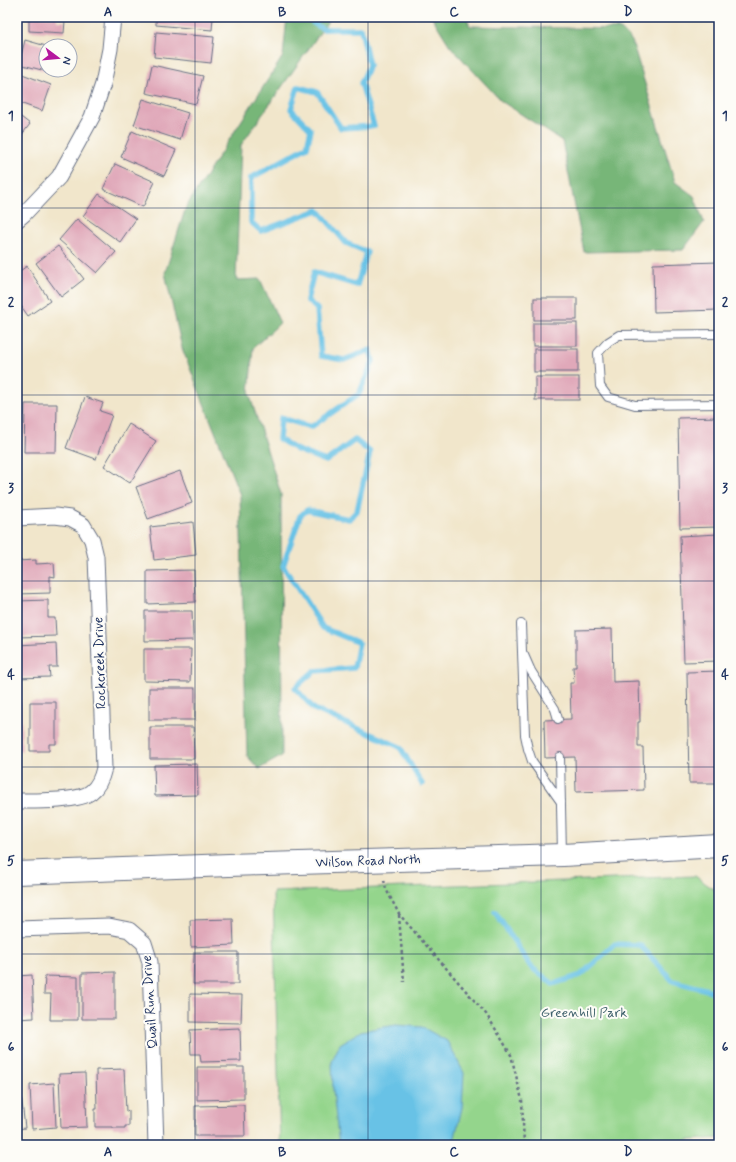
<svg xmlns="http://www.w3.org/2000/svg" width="736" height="1162" viewBox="0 0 736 1162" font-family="Mynerve,sans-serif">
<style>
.green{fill:#94d58c;stroke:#588275}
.forest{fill:#77b678;stroke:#49726b}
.water{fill:#68c2e6;stroke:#4278a2}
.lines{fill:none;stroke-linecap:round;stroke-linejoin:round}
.stream{stroke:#68c2e6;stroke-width:5.5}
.building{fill:#e0a8b9}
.lane-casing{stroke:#666f84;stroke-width:10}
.street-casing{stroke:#666f84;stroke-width:17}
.secondary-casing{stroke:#666f84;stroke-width:24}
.path{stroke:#666f84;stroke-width:2.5;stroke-dasharray:3 3;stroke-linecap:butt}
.lane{stroke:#fff;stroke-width:8}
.street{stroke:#fff;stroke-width:15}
.secondary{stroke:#fff;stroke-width:22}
.grid{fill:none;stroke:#1b2f5e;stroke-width:1;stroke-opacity:0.55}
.labels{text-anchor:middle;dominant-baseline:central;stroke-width:4;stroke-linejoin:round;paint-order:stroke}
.street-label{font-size:14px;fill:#1b2f5e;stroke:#fdfcf7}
.park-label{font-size:14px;fill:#3f616c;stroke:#fdfcf7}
.neatline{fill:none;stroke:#1b2f5e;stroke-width:1.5}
.grid-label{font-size:13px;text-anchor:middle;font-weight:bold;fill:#1b2f5e}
</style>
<rect width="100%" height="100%" fill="#fdfcf7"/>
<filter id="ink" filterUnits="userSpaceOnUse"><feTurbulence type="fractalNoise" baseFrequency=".025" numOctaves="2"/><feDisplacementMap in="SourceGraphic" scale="8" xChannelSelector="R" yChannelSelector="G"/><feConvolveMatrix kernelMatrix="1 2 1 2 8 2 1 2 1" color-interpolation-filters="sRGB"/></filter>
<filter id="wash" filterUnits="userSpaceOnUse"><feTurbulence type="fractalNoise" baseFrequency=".012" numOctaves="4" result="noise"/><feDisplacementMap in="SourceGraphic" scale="16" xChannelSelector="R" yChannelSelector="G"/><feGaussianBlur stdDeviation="0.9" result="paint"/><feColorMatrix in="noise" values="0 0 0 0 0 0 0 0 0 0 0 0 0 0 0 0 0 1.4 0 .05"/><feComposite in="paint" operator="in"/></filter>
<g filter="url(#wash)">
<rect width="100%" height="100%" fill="#f1e6cb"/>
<path class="green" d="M695 876 719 893V1138L624 1145H280L273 892Z"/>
<g class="forest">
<path d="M287 17H331L241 145 236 280 260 279 280 323 253 348 249 393 281 494 282 756 259 769 247 756 240 495 182 348 165 273 186 207 283 56Z"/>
<path d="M432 17H466L470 26 621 29 632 41 675 182 694 196 704 222 683 250 584 252 562 141 501 101 450 46Z"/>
</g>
<path class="water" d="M396 1025 422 1027 447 1041 464 1073 462 1108 453 1145H339L333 1090 332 1061 340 1044 361 1031Z"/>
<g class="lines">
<g class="stream">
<path d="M313 17V23L323 29H361L369 65 361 83 374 126 341 128 317 92 298 87 291 109 311 130 307 147 251 178V222L261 231 318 210 346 243 367 252 357 285 314 272 307 300 317 309 321 356 344 360 370 350 373 361 359 394 311 427 281 418 279 439 297 450 326 461 355 440 370 452 357 511 349 519 307 510 300 516 283 566 323 628 359 643 354 668 314 671 295 688 314 709 400 747 422 784"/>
<path d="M495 912 531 967 553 984 581 975 615 944 640 945 673 981 719 993"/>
</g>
</g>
<g id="blocks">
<g class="building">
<path d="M29 17H57V21H65L64 33 29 31Z"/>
<path d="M156 17H213L212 30 156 25Z"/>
<path d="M156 32 214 37 211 63 154 57Z"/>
<path d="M25 40 46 46V70H54L53 73 19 64Z"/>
<path d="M152 65 203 76 196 104 146 93Z"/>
<path d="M17 72 51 85 42 111 17 102Z"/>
<path d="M143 99 188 113 180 140 134 125Z"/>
<path d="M17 114 30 124 17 141Z"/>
<path d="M132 131 176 150 164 176 121 157Z"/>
<path d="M115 164 155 182 143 207 103 189Z"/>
<path d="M99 194 136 219 120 242 83 216Z"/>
<path d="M77 219 116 252 97 273 59 240Z"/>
<path d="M58 246 84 279 61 297 36 263Z"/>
<path d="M719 262V310L654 312 653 264Z"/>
<path d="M27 266 50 301 28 316 17 300V273Z"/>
<rect x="534" y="298" width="43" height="22"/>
<rect x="533" y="323" width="44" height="23"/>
<rect x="534" y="349" width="44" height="23"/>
<rect x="535" y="377" width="44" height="23"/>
<path d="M85 397 103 403 100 411 112 415 96 459 66 448Z"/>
<path d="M25 404H57L56 452H24Z"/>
<rect x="17" y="410" width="2" height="48"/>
<path d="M719 417V527L680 528 678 418Z"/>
<path d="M129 424 156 441 130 483 104 466Z"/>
<path d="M180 471 192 503 148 519 136 487Z"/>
<path d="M193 522 196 555 154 560 150 527Z"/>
<path d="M719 534V661L684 662 680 536Z"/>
<path d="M36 560V564L54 563 55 577 50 576V593L17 594V561Z"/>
<path d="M194 570 195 602 147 604V571Z"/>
<path d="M48 600V618H55L56 636 17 637V601Z"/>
<path d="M145 611H192L193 640 145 641Z"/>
<path d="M612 629 613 682 639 681 640 722H638V747H643L644 790 576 792 575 757 545 758 544 720 571 719 570 683H574L573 667H576V630Z"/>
<path d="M56 643 57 667H49L50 677 17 678V645Z"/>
<path d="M144 649H191L190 682 144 681Z"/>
<path d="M719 671V783H689L687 672Z"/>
<rect x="149" y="688" width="46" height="32"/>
<path d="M17 702H21L22 751H17Z"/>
<path d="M30 702H56V744H49V751H30Z"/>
<path d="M150 727H193L194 759H150Z"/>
<path d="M197 764 198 795 155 796 154 765Z"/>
<path d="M233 919 234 945 191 947 190 920Z"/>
<path d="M194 952H238V984H193Z"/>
<path d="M115 972V1019H82V973Z"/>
<path d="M32 975 34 1018 17 1019V976Z"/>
<path d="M45 976 78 977V1020H50L51 994H44Z"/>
<path d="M190 994 242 995 241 1023 190 1022Z"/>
<path d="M240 1028 241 1061 201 1062 200 1054H191L190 1030Z"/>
<path d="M197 1067H244V1099L197 1100Z"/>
<path d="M124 1069 126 1112 129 1111V1126H125V1128H113V1127H95V1109H97L96 1070Z"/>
<path d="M85 1073 87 1127 61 1128 59 1074Z"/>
<path d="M54 1083 56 1127 32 1129 30 1085Z"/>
<path d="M17 1085H20L25 1128 17 1129Z"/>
<path d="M244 1105 245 1136H195V1106Z"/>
</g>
</g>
</g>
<g filter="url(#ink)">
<use href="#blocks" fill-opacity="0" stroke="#666f84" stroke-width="1"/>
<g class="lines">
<defs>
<g id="lane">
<path d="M719 334 619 335 608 342 598 353 600 386 608 397 635 405 719 404"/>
<path d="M521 624 525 735 528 749 532 761 561 802"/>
<path d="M524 655 531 671 555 709 558 719"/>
<path d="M560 757 562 854"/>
</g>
<g id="street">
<path d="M17 220 24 214 59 177 92 117 103 84 110 49 113 17"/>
<path d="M17 518 55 516 70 518 83 525 92 540 96 557 104 768C102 777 99 786 91 792 79 802 33 801 17 801"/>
<path d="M17 929 109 926 129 930 144 943 150 962 156 1145"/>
</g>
<path id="secondary" d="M17 873 229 865 563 855 719 846"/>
</defs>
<use href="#lane" class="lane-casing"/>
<use href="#street" class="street-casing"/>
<use href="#secondary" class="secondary-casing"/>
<g class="path">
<path d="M384 880 386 889 399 914 486 1014 498 1033 511 1055 522 1100 524 1145"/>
<path d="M399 915 404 982"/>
</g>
<use href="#lane" class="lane"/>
<use href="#street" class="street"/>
<use href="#secondary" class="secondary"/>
</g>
</g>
<path class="grid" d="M195 17V1145M368 17V1145M541 17V1145M17 208H719M17 395H719M17 581H719M17 767H719M17 954H719"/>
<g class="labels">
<g class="street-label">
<text transform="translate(100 663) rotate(-92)">Rockcreek Drive</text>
<text transform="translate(368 861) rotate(-2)">Wilson Road North</text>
<text transform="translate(150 1002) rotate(-94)">Quail Run Drive</text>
</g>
<g class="park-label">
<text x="584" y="1013">Greenhill Park</text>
</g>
</g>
<rect width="736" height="1162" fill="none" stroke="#fdfcf7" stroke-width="44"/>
<g transform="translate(58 58) rotate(106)"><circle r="19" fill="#fdfcf7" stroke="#a3aaba"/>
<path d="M0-3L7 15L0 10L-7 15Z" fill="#b5179e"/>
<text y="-6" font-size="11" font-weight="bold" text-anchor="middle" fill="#1b2f5e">N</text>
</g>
<rect x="22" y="22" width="692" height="1118" class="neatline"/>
<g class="grid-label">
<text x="108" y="16">A</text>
<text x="282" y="16">B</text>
<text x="454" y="16">C</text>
<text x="628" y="16">D</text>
<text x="11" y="120">1</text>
<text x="725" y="120">1</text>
<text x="11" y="306">2</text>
<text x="725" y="306">2</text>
<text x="11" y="492">3</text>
<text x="725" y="492">3</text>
<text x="11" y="679">4</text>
<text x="725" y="679">4</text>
<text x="11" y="865">5</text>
<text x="725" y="865">5</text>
<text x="11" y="1051">6</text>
<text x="725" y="1051">6</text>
<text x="108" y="1156">A</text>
<text x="282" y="1156">B</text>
<text x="454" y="1156">C</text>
<text x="628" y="1156">D</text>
</g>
</svg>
